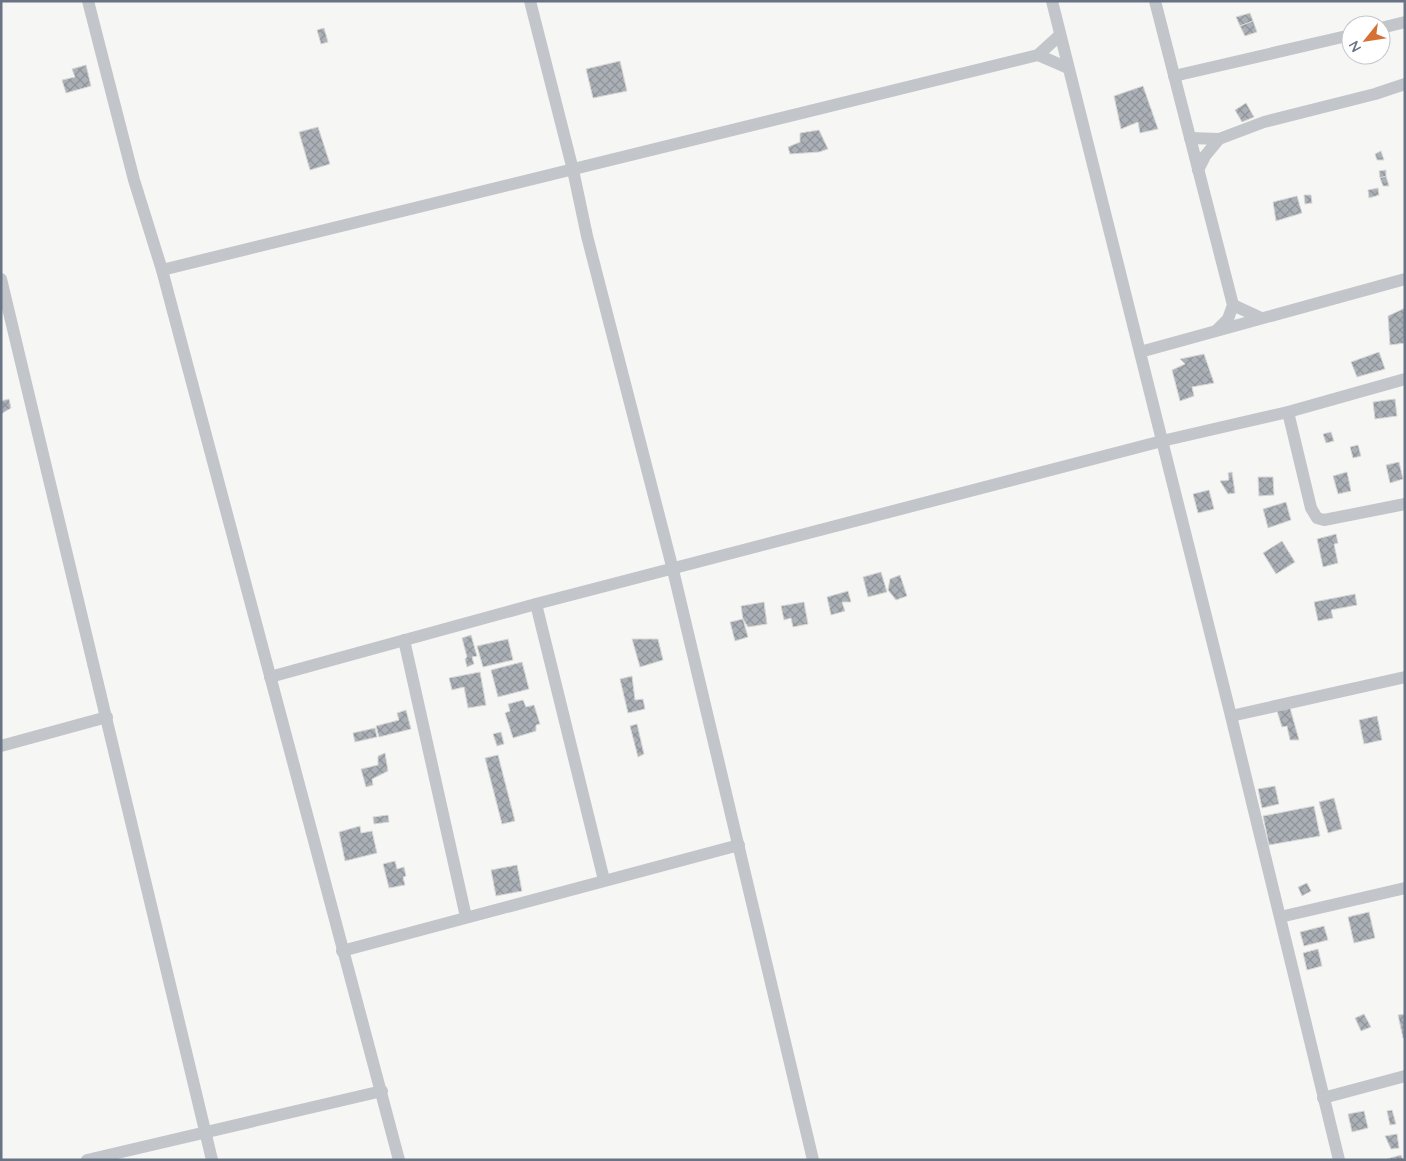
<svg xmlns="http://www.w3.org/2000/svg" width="1406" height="1161" viewBox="0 0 1406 1161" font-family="Quicksand,sans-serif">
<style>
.building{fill:url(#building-cross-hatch);stroke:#d8d8d6}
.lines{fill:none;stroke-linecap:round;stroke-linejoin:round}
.minor{stroke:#c2c5c9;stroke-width:12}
</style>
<defs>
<pattern id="building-cross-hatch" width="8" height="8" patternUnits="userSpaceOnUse" patternTransform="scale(1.25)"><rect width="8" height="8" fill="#abb0b7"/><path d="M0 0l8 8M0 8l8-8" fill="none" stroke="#8f949a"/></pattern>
</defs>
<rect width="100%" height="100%" fill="#f6f7f4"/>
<g class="building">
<path d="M1250 13 1253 21 1240 26 1236 17Z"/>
<path d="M1253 21 1257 32 1245 36 1240 26Z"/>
<path d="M324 28 328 42 321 44 317 30Z"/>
<path d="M620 61 627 91 593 98 586 69Z"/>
<path d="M86 65 91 86 66 93 62 80 75 77 72 69Z"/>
<path d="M1143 86 1158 129 1140 133 1138 122 1121 129 1114 96Z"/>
<path d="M1246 103 1254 117 1242 122 1235 110Z"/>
<path d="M318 127 330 164 310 170 299 132Z"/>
<path d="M819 130 828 149 819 152 790 154 788 147 800 142V133Z"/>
<path d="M1381 151 1384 160H1377L1375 154Z"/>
<path d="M1386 170V176L1380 178 1379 171Z"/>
<path d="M1386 176 1389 186H1383L1380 178Z"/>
<path d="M1378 188 1379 195 1369 198 1368 190Z"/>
<path d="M1304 195H1311L1312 203 1305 204Z"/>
<path d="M1297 196 1302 213 1276 221 1273 202Z"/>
<path d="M1405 308V343L1390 345 1388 316Z"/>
<path d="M1379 352 1385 369 1357 377 1351 362Z"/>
<path d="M1204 354 1214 383 1192 387 1194 396 1180 401 1172 370 1185 364 1180 359Z"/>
<path d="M9 399 11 408 1 414V401Z"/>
<path d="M1395 399 1397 416 1375 419 1373 402Z"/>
<path d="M1331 432 1334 441 1326 443 1323 434Z"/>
<path d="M1358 445 1361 456 1353 458 1350 447Z"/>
<path d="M1399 462 1403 479 1390 483 1386 465Z"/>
<path d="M1232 472 1235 493 1228 494 1220 481 1229 480 1228 473Z"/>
<path d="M1347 472 1351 491 1338 494 1333 476Z"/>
<path d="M1258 477H1273L1274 495 1259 496Z"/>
<path d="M1209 490 1214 509 1198 513 1193 494Z"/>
<path d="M1286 502 1291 520 1268 528 1263 509Z"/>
<path d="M1336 534 1338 543 1334 544 1338 563 1323 567 1317 539Z"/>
<path d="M1282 541 1295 562 1276 574 1263 553Z"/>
<path d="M881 572 887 592 868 597 863 577Z"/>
<path d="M900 575 907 596 896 600 888 590 890 579Z"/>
<path d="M848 591 851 602H842L845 611 831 615 827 597Z"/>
<path d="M1355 594 1357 605 1331 610 1333 618 1318 621 1314 602Z"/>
<path d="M764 602 767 624 748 627 743 619 741 606Z"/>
<path d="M804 602 808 624 793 627 791 618 784 620 781 606Z"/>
<path d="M743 619 748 637 735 641 730 622Z"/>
<path d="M471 635 477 656 472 657 474 664 467 667 465 659 467 657 462 638Z"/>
<path d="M508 639 513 660 483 667 477 646Z"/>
<path d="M632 639H658L663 660 640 667Z"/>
<path d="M522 662 529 689 498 697 491 670Z"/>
<path d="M480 672 486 705 468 708 464 687 452 690 449 678Z"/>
<path d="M632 676 635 700 643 699 645 709 628 713 620 679Z"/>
<path d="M523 700 526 707 534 705 540 724 536 725V731L513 738 505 713 510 711 508 704Z"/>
<path d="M1290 708 1299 740H1290L1287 726 1282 727 1277 711Z"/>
<path d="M406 710 411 729 379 737 376 726 399 720 397 713Z"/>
<path d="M1377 716 1382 740 1364 744 1359 720Z"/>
<path d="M637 724 644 754 638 757 630 726Z"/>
<path d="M375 728 377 737 355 742 353 733Z"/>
<path d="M501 732 504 744 497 746 493 734Z"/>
<path d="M385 753 388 771 372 779 373 785 366 787 361 769 378 765V756Z"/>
<path d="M498 755 515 821 502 824 485 758Z"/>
<path d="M1275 786 1279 804 1262 808 1258 789Z"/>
<path d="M1334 798 1342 829 1328 833 1319 802Z"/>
<path d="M1314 806 1320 836 1269 845 1263 816Z"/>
<path d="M388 815 389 822 374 824 373 817Z"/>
<path d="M360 826 361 833 372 831 377 853 345 861 339 832Z"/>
<path d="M395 861 397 869 404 867 406 876 403 877 405 885 389 888 383 864Z"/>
<path d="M517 865 522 891 496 896 491 870Z"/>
<path d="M1307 883 1311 891 1302 896 1298 887Z"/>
<path d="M1369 912 1375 938 1354 943 1348 917Z"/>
<path d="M1324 926 1328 940 1304 946 1300 932Z"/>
<path d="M1318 949 1322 966 1307 970 1303 953Z"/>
<path d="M1364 1014 1371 1027 1361 1031 1355 1018Z"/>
<path d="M1405 1014V1038H1403L1398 1015Z"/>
<path d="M1392 1110 1396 1124 1390 1125 1387 1111Z"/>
<path d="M1364 1111 1368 1128 1352 1132 1348 1114Z"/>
<path d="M1397 1134 1399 1148 1391 1149 1385 1136Z"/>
<path d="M1401 1155 1403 1160H1387V1159Z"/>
</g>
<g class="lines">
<g class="minor">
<path d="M88 1 134 180 162 270 399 1160"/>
<path d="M530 1 573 170 587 236 673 570 813 1160"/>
<path d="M1052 1 1231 716 1339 1160"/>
<path d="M1155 1 1233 305 1228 319 1217 330"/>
<path d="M1381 28 1405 22"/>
<path d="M1038 55 1068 68"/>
<path d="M1174 76 1351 35"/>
<path d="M1190 138 1219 139 1264 122 1375 94 1405 84"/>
<path d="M1198 170 1205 156 1219 139"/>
<path d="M162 270 1038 55 1060 35"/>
<path d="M1 279 212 1160"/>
<path d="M1233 305 1261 318"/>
<path d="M1140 352 1405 279"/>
<path d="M1288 412 1311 508 1317 518 1324 520 1405 504"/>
<path d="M536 604 604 880"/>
<path d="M404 640 466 917"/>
<path d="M270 677 536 604 1162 441 1288 412 1405 379"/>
<path d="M1231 716 1405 677"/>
<path d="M1 746 107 717"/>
<path d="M1280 917 1405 888"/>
<path d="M342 951 739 845"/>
<path d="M1323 1098 1405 1076"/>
<path d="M87 1160 382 1091"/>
</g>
</g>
<rect width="1406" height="1161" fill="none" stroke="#687383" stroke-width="5"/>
<g transform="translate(1366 40) rotate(240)"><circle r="24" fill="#ffffff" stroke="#c3c7cd"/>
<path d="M0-4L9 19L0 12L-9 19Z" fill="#d67134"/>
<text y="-8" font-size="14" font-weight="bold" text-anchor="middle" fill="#687383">N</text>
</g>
</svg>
